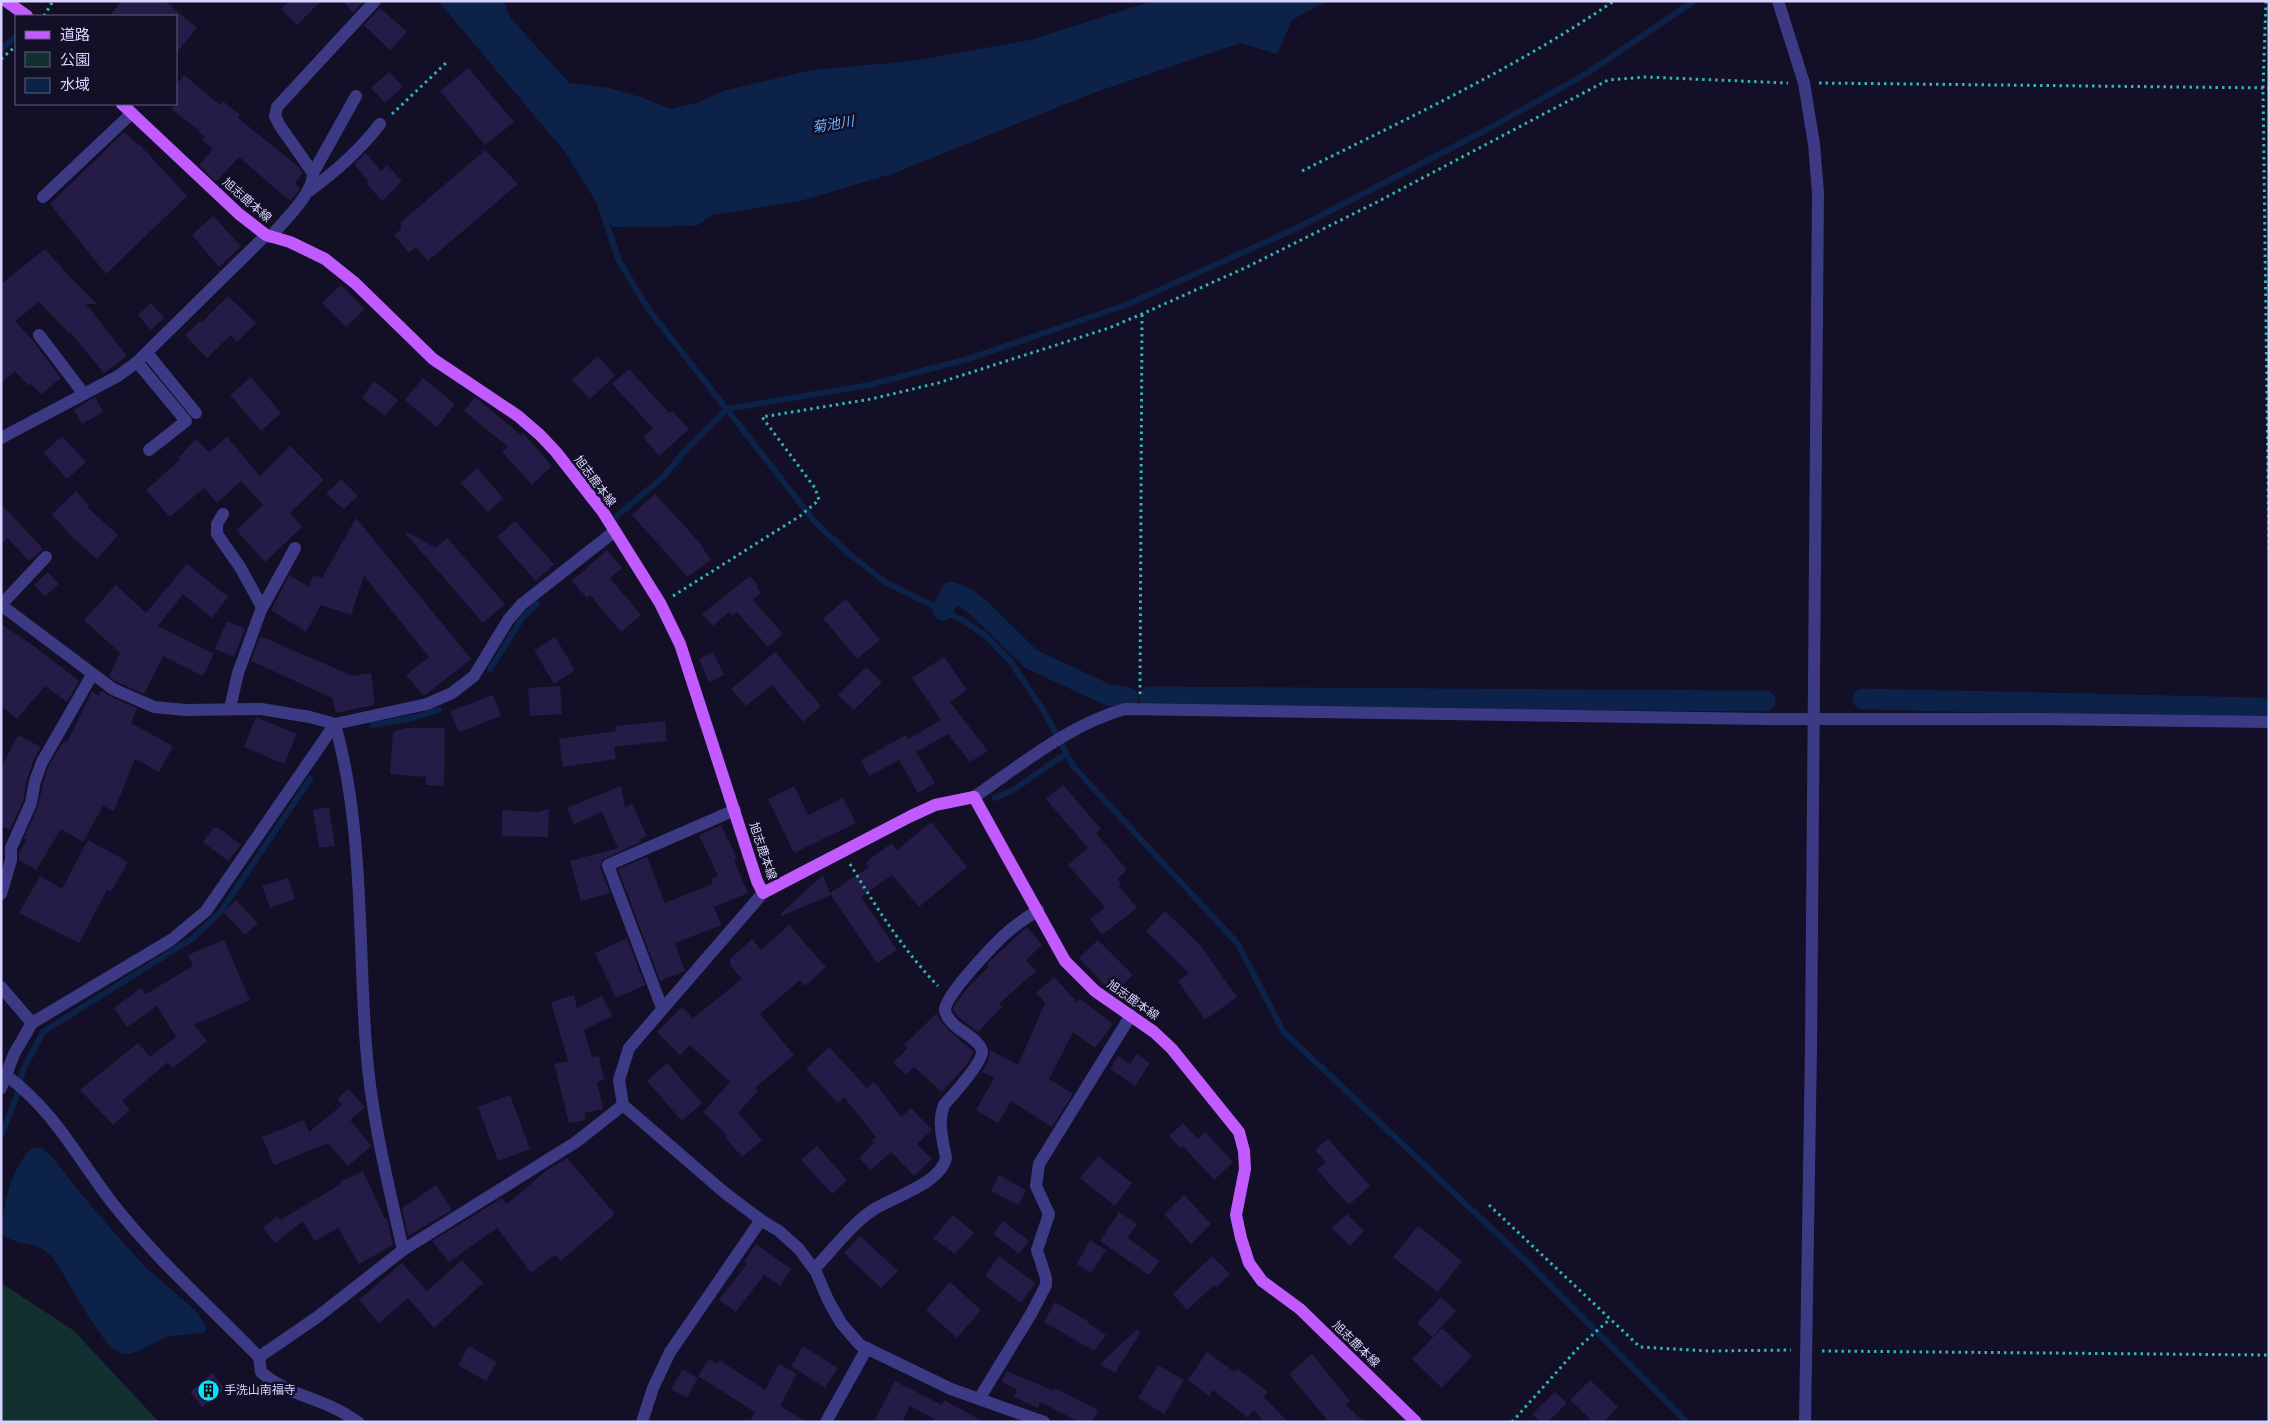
<svg xmlns="http://www.w3.org/2000/svg" width="2270" height="1423" viewBox="0 0 2270 1423" font-family="Helvetica,'Noto Sans JP',sans-serif">
<style>
.green{fill:#12302f}
.water{fill:#0c2248}
.lines{fill:none;stroke-linecap:round;stroke-linejoin:round}
.stream{stroke:#0c2248;stroke-width:6}
.canal{stroke:#0c2248;stroke-width:21}
.building{fill:#241b47}
.path{stroke:#2fb8b0;stroke-width:3;stroke-dasharray:2.5 4;stroke-linecap:butt}
.minor{stroke:#3d3a85;stroke-width:12}
.major{stroke:#c25bff;stroke-width:12}
.labels{text-anchor:middle;dominant-baseline:central;stroke-width:5;stroke-linejoin:round;paint-order:stroke}
.street-label{font-size:12px;fill:#d9d4ff;stroke:#130f26}
.poi-label{font-size:12px;fill:#d9d4ff;stroke:#130f26;text-anchor:start}
.water-label{font-size:14px;font-style:italic;fill:#62b6ff;stroke:#130f26}
</style>
<rect width="100%" height="100%" fill="#130f26"/>
<path class="green" d="M1 1283 73 1330 159 1422H1Z"/>
<g class="water">
<path d="M438 1H504L509 16 569 83 609 88 641 97 670 109 697 103 726 90 812 70 912 61 1030 40 1153 1H1327L1292 20 1277 54 1241 43 1093 93 895 173 800 201 712 215 696 226 612 227 565 152Z"/>
<path d="M34 1147 42 1148 52 1157 91 1206 144 1266 195 1310 207 1327 204 1333C192 1335 178 1334 167 1337 153 1342 139 1354 124 1354 103 1354 67 1273 50 1255 35 1240 19 1247 3 1235 0 1212 13 1161 34 1147Z"/>
</g>
<g class="lines">
<g class="stream">
<path d="M1 49 16 37"/>
<path d="M601 207 619 261 649 310 815 522 848 553 885 582 964 621 986 636 1010 661 1045 713 1073 766 1238 944 1283 1031 1530 1265 1687 1422"/>
<path d="M617 516 663 477 686 450 727 409 869 385 971 358 1126 305 1297 228 1488 129 1589 72 1694 1"/>
<path d="M490 669 523 617 537 604"/>
<path d="M373 725 416 717 439 710"/>
<path d="M995 798 1013 790 1067 753"/>
<path d="M1 1136 15 1101 23 1070 43 1032 193 938 221 911 310 779"/>
</g>
<g class="canal">
<path d="M943 610 951 592 966 598 980 609 1031 659 1108 695 1128 698"/>
<path d="M1149 697 1765 701"/>
<path d="M1863 699 2260 708"/>
</g>
</g>
<g class="building">
<path d="M122 1H165L197 28 176 53V16H109Z"/>
<path d="M289 1H321L297 25 281 9Z"/>
<path d="M343 1H364L353 13Z"/>
<path d="M380 8 407 32 390 50 364 25Z"/>
<path d="M468 68 514 122 485 145 440 91Z"/>
<path d="M389 72 403 87 385 103 371 88Z"/>
<path d="M184 75 220 105 223 101 240 115 238 118 300 168 303 173 295 183 300 189 290 201 239 157 216 182 199 165 213 149 202 140 205 137 198 132 200 131 171 109 176 104V85Z"/>
<path d="M124 132 138 145 139 144 187 196 106 274 50 204Z"/>
<path d="M485 150 518 184 428 261 416 247 409 253 394 235 401 229V222Z"/>
<path d="M366 153 381 171 387 165 402 181 382 201 367 184 369 182 354 164Z"/>
<path d="M213 216 241 246 219 267 192 235Z"/>
<path d="M45 249 69 276 97 304H86L127 356 104 373 71 333 70 334 39 302 15 321 32 340 61 378 41 394 31 384 29 386 15 371 1 383V284Z"/>
<path d="M341 285 365 309 346 327 322 303Z"/>
<path d="M228 296 256 323 237 342 231 335 207 358 185 335 200 321 201 323Z"/>
<path d="M151 303 164 318 151 330 138 315Z"/>
<path d="M598 356 615 376 590 399 572 380Z"/>
<path d="M629 369 669 413 672 411 689 429 659 456 643 437 653 428 612 384Z"/>
<path d="M251 377 281 413 261 431 230 395Z"/>
<path d="M423 378 455 404 437 427 405 400Z"/>
<path d="M374 381 398 400 385 416 362 398Z"/>
<path d="M95 397 103 412 82 424 74 410Z"/>
<path d="M475 397 521 435 523 433 552 466 532 485 502 452 508 447 464 411Z"/>
<path d="M62 436 86 462 67 479 44 453Z"/>
<path d="M227 437 260 476 290 446 324 480 290 513 302 527 265 562 236 530 263 505 241 481 217 503 204 488 170 517 146 490 180 460 178 458 196 439 209 452Z"/>
<path d="M477 468 503 498 488 512 461 483Z"/>
<path d="M341 479 358 496 344 509 326 494Z"/>
<path d="M76 491 88 505 87 507 118 535 97 559 72 537 52 514Z"/>
<path d="M655 494 699 542 711 560 687 577 678 566 632 515Z"/>
<path d="M1 504 43 549 29 561 8 538 1 544Z"/>
<path d="M356 518 471 659 424 696 406 675 429 657 364 576 351 615 321 605 306 632 271 610 289 575 309 587 313 575 322 578Z"/>
<path d="M515 521 554 564 536 581 497 537Z"/>
<path d="M407 532 436 548 447 538 505 604 483 623 406 534Z"/>
<path d="M607 550 622 568 610 578 641 615 621 632 590 595 587 598 572 581Z"/>
<path d="M187 564 228 597 212 618 183 594 158 626 214 654 203 676 163 656 144 694 117 682 109 676 120 653 84 620 116 585 146 613Z"/>
<path d="M48 572 59 584 45 596 34 585Z"/>
<path d="M750 576 758 585 757 587 761 593 753 600 783 634 768 647 737 612 732 616 729 612 713 626 702 614Z"/>
<path d="M846 599 880 640 857 659 823 618Z"/>
<path d="M227 621 245 629 234 657 215 649Z"/>
<path d="M1 624 34 646 79 681 67 702 45 686 17 719 1 706Z"/>
<path d="M260 636 353 676 371 673 375 705 336 713 332 698 251 661Z"/>
<path d="M555 637 575 670 554 684 534 650Z"/>
<path d="M713 652 724 675 709 682 699 659Z"/>
<path d="M775 652 821 706 803 722 772 685 746 706 731 689Z"/>
<path d="M944 657 967 690 950 702 988 751 970 762 948 734 916 752 935 783 918 793 899 760 869 776 861 760 906 735 908 739 941 720 912 678Z"/>
<path d="M866 667 882 682 854 710 838 695Z"/>
<path d="M560 686 562 714 530 716 528 688Z"/>
<path d="M101 690 110 696 137 708 131 723 173 746 159 772 135 759 114 811 103 806 83 842 61 829 36 870 19 860V853L27 839 24 838 38 806 43 783 49 765 64 741 67 742 92 691 99 696Z"/>
<path d="M493 695 501 716 459 732 450 711Z"/>
<path d="M256 717 297 734 284 764 244 747Z"/>
<path d="M665 721 667 741 614 747 616 759 563 767 559 739 616 731 615 726Z"/>
<path d="M405 728H445L444 786 426 785V777L390 774 393 732Z"/>
<path d="M18 735 41 747 34 759 27 779 23 801 10 830 1 826V768Z"/>
<path d="M1063 785 1101 829 1096 833 1127 870 1117 879 1121 884 1119 886 1137 908 1102 935 1090 919 1105 907 1068 865 1088 848 1046 799Z"/>
<path d="M621 786 625 807 632 804 647 836 640 839 641 842 602 860 600 867 610 893 581 901 570 861 618 848 602 812 574 824 567 808Z"/>
<path d="M794 786 808 815 843 798 856 823 794 853 768 799Z"/>
<path d="M329 807 335 846 319 848 313 810Z"/>
<path d="M549 809 548 837 502 836V810L536 812Z"/>
<path d="M931 822 967 867 919 907 892 875 861 897 897 950 877 963 831 895 782 916 780 914 823 875 830 893 869 867 866 862 892 843 897 850Z"/>
<path d="M721 825 737 858 734 860 748 893 714 907 721 925 675 943 685 971 660 981 618 869 647 857 665 903 713 884 711 879 718 876 699 835Z"/>
<path d="M213 828H219L241 845 228 861 203 842Z"/>
<path d="M88 840 128 862 111 892 107 890 79 943 19 913 40 876 62 889Z"/>
<path d="M288 878 295 899 270 908 262 886Z"/>
<path d="M236 900 258 923 245 935 223 912Z"/>
<path d="M1165 911 1200 945 1237 997 1205 1020 1178 981 1189 973 1146 931Z"/>
<path d="M789 925 826 967 805 986 800 980 760 1014 794 1055 755 1088 758 1091 738 1113 762 1140 742 1157 725 1137 727 1135 703 1112 730 1082 690 1045 680 1055 657 1032 682 1007 693 1018 742 979 730 965V959L752 939 761 950Z"/>
<path d="M1027 927 1042 945 1026 960 1036 971 999 1004 1002 1007 978 1032 958 1017 953 1010 954 1006 965 991 989 966 987 964 989 962Z"/>
<path d="M627 938 645 985 616 998 595 953Z"/>
<path d="M224 940 250 1000 194 1025 207 1041 173 1068 168 1062 122 1101 130 1110 113 1125 80 1090 138 1043 150 1057 176 1037 157 1006 127 1027 114 1008 141 988 146 994 193 966 188 955Z"/>
<path d="M1098 940 1133 975 1113 994 1079 958Z"/>
<path d="M1054 977 1077 1002 1080 999 1113 1024 1095 1048 1073 1032 1049 1079 1073 1094 1052 1127 1011 1101 998 1123 976 1110 994 1078 982 1072 988 1061 990 1050 1018 1065 1045 1003 1036 993Z"/>
<path d="M574 995 577 1008 602 996 612 1016 584 1030 592 1057 599 1056 604 1080 597 1082 603 1109 584 1113 586 1120 569 1123 554 1064 568 1061 551 1002Z"/>
<path d="M936 1014 948 1030 974 1052 966 1065 942 1092 914 1067 906 1075 893 1063 908 1048 904 1045Z"/>
<path d="M829 1047 867 1088 874 1082 901 1117 911 1108 932 1130 917 1144 932 1159 914 1176 891 1152 871 1170 859 1158 874 1143 872 1140 876 1137 844 1097 838 1103 806 1069Z"/>
<path d="M1137 1054 1150 1063 1135 1086 1110 1069 1118 1056 1130 1064Z"/>
<path d="M667 1063 702 1103 682 1121 647 1081Z"/>
<path d="M348 1089 365 1107 350 1120 371 1146 348 1166 328 1143 274 1165 262 1137 304 1120 309 1132 342 1105 337 1099Z"/>
<path d="M510 1095 530 1149 498 1161 478 1107Z"/>
<path d="M1183 1123 1198 1139 1205 1132 1233 1162 1214 1180 1183 1146 1180 1148 1169 1136Z"/>
<path d="M1328 1139 1370 1186 1349 1205 1317 1170 1326 1162 1315 1150Z"/>
<path d="M817 1146 847 1180 832 1194 801 1160Z"/>
<path d="M1098 1156 1132 1183 1115 1206 1080 1178Z"/>
<path d="M567 1158 615 1214 561 1261 555 1255 531 1273 497 1228 449 1262 432 1241 502 1198 507 1204 547 1170Z"/>
<path d="M363 1171 385 1219 387 1217 393 1245 359 1264 338 1228 315 1241 303 1221 275 1243 263 1228 277 1216 280 1220 341 1184 340 1182Z"/>
<path d="M999 1175 1026 1190 1018 1205 991 1191Z"/>
<path d="M436 1185 452 1210 408 1236 402 1208Z"/>
<path d="M1184 1195 1211 1224 1191 1244 1164 1214Z"/>
<path d="M1119 1212 1137 1224 1128 1238 1159 1261 1149 1275 1100 1241Z"/>
<path d="M1347 1214 1364 1231 1350 1246 1332 1228Z"/>
<path d="M953 1215 974 1233 955 1254 933 1238Z"/>
<path d="M1003 1221 1029 1241 1019 1254 993 1234Z"/>
<path d="M1418 1226 1462 1261 1438 1292 1393 1257Z"/>
<path d="M860 1236 898 1271 881 1288 844 1253Z"/>
<path d="M1090 1240 1106 1250 1091 1273 1077 1264Z"/>
<path d="M756 1244 791 1269 780 1286 764 1275 736 1312 719 1300 747 1264 744 1262Z"/>
<path d="M999 1256 1035 1283 1021 1303 985 1276Z"/>
<path d="M1212 1256 1230 1274 1217 1287 1214 1285 1187 1310 1173 1294Z"/>
<path d="M462 1260 483 1283 434 1328 408 1298 379 1323 359 1300 402 1263 427 1291Z"/>
<path d="M950 1282 981 1310 957 1338 926 1310Z"/>
<path d="M1441 1297 1456 1311 1432 1337 1417 1323Z"/>
<path d="M1055 1302 1089 1322 1088 1323 1106 1335 1094 1351 1044 1322Z"/>
<path d="M1442 1328 1472 1356 1442 1388 1412 1359Z"/>
<path d="M1137 1329 1141 1332 1115 1373 1100 1364Z"/>
<path d="M469 1346 497 1362 486 1381 458 1365Z"/>
<path d="M803 1346 838 1368 825 1388 791 1366Z"/>
<path d="M1207 1352 1235 1372 1238 1369 1268 1392 1264 1397 1288 1422H1264L1254 1410 1248 1418 1213 1390 1209 1396 1188 1380Z"/>
<path d="M1312 1354 1350 1401 1346 1405 1364 1422H1329L1289 1374Z"/>
<path d="M709 1359 717 1364 719 1360 765 1390 779 1364 797 1374 780 1406 807 1422H750L755 1412 698 1376Z"/>
<path d="M1158 1365 1184 1380 1164 1414 1138 1398Z"/>
<path d="M683 1369 698 1378 687 1398 671 1389Z"/>
<path d="M1007 1371 1054 1391 1055 1388 1098 1410 1092 1422H1079L1040 1402 1038 1408 1014 1397 1017 1390 1002 1382Z"/>
<path d="M212 1373 225 1389 202 1407 190 1392Z"/>
<path d="M1590 1380 1618 1407 1604 1422H1593L1570 1400Z"/>
<path d="M895 1381 942 1405 944 1400 984 1422H933L934 1419 910 1406 902 1422H874Z"/>
<path d="M1555 1392 1567 1403 1548 1422H1540L1532 1414Z"/>
</g>
<g class="lines">
<g class="path">
<path d="M2266 1 2263 88 2269 554"/>
<path d="M44 16 53 1"/>
<path d="M1 59 16 46"/>
<path d="M1819 83 2269 88"/>
<path d="M392 114 446 63"/>
<path d="M1302 171C1408 118 1516 68 1614 1"/>
<path d="M673 596 800 516 819 500 815 488 762 417 871 399 938 383 1109 328 1142 314 1247 267 1377 202 1608 80 1645 77 1788 83"/>
<path d="M1140 694 1142 314"/>
<path d="M850 864C876 907 903 950 938 986"/>
<path d="M1489 1205 1640 1347 1710 1351 1791 1350"/>
<path d="M1822 1351 2269 1355"/>
<path d="M1512 1422 1579 1347 1610 1319"/>
</g>
<g class="minor">
<path d="M1778 1 1804 83 1814 144 1818 193 1811 1047 1805 1422"/>
<path d="M313 173 356 96"/>
<path d="M309 191C335 172 360 150 380 124"/>
<path d="M43 197 132 113"/>
<path d="M270 237C284 221 314 193 313 173L280 126 275 116 277 107 375 1"/>
<path d="M39 335 84 394"/>
<path d="M147 353 196 413"/>
<path d="M137 362 186 421 149 450"/>
<path d="M1 438 118 376 137 362 266 235"/>
<path d="M223 514 217 524V534L240 567 262 607"/>
<path d="M1 605 113 689 154 707 186 710 261 709 310 717 335 724 427 704 452 693 474 676 508 620 522 604 615 531"/>
<path d="M1 605 46 557"/>
<path d="M230 708 238 673 261 610 295 548"/>
<path d="M335 724C364 828 358 939 366 1046 371 1116 388 1183 403 1250"/>
<path d="M974 797C1021 765 1070 724 1125 709L1764 719H2040L2269 722"/>
<path d="M763 893 629 1048 619 1080 623 1105 725 1193 761 1220 779 1231 799 1249 816 1272 828 1300 841 1323 860 1345 951 1389 1044 1422"/>
<path d="M1 894 11 860V848L31 803 35 781 42 762 92 675"/>
<path d="M1 987 32 1023"/>
<path d="M662 1008 608 865 735 810"/>
<path d="M7 1076C53 1110 76 1155 110 1200 154 1257 209 1306 259 1357L261 1372C282 1391 309 1396 334 1408 343 1412 350 1417 358 1422"/>
<path d="M1 1088 14 1054 32 1023 171 940 206 911 335 724"/>
<path d="M814 1269C834 1249 849 1226 873 1210 893 1197 940 1184 946 1158 943 1140 937 1123 944 1105 952 1096 982 1063 982 1052 982 1043 965 1033 958 1028 953 1024 946 1017 945 1010 944 996 997 941 1010 930 1018 923 1028 917 1038 910"/>
<path d="M259 1357 316 1318 403 1250 576 1142 623 1105"/>
<path d="M979 1399 1031 1314 1046 1285V1278L1037 1250 1049 1214 1036 1186 1039 1164 1131 1015"/>
<path d="M642 1422 653 1388 670 1352 761 1220"/>
<path d="M826 1422 867 1348"/>
</g>
<g class="major">
<path d="M6 1 27 16"/>
<path d="M122 104 239 214 266 235 290 242 325 259 355 283 433 359 518 416 540 435 556 452 603 512 660 603 680 644 757 881 763 893 911 816 935 805 974 797 1065 961 1095 991 1154 1032 1172 1049 1239 1132 1244 1151 1245 1169 1236 1215 1241 1238 1249 1263 1262 1281 1300 1309 1416 1422"/>
</g>
</g>
<defs>
<symbol id="building-disc" viewBox="-11 -11 22 22"><circle r="9.5" fill="#00e5ff" stroke="#130f26"/><path d="M-4-6H4V6H1V3H-1V6H-4ZM-2.5-4.3h1.7v1.8h-1.7ZM.8-4.3h1.7v1.8H.8ZM-2.5-1h1.7V.8h-1.7ZM.8-1h1.7V.8H.8Z" fill="#111"/></symbol>
</defs>
<g fill-rule="evenodd">
<use href="#building-disc" x="196" y="1378" width="25" height="25"/>
</g>
<g class="labels">
<g class="street-label">
<text transform="translate(247 200) rotate(41)">旭志鹿本線</text>
<text transform="translate(595 481) rotate(53)">旭志鹿本線</text>
<text transform="translate(763 851) rotate(71)">旭志鹿本線</text>
<text transform="translate(1133 1000) rotate(35)">旭志鹿本線</text>
<text transform="translate(1356 1344) rotate(44)">旭志鹿本線</text>
</g>
<g class="poi-label">
<text x="224" y="1390">手洗山南福寺</text>
</g>
<g class="water-label">
<text transform="translate(833 124) rotate(-9)">菊池川</text>
</g>
</g>
<rect width="2270" height="1423" fill="none" stroke="#d9d4ff" stroke-width="5"/>
<rect x="15" y="15" width="162" height="90" fill="#130f26" stroke="#625e7d"/>
<rect x="25" y="31" width="25" height="8" fill="#c25bff" stroke="#625e7d"/>
<text x="60" y="40" font-size="15" fill="#d9d4ff">道路</text>
<rect x="25" y="52" width="25" height="15" fill="#12302f" stroke="#625e7d"/>
<text x="60" y="65" font-size="15" fill="#d9d4ff">公園</text>
<rect x="25" y="78" width="25" height="15" fill="#0c2248" stroke="#625e7d"/>
<text x="60" y="90" font-size="15" fill="#d9d4ff">水域</text>
</svg>
